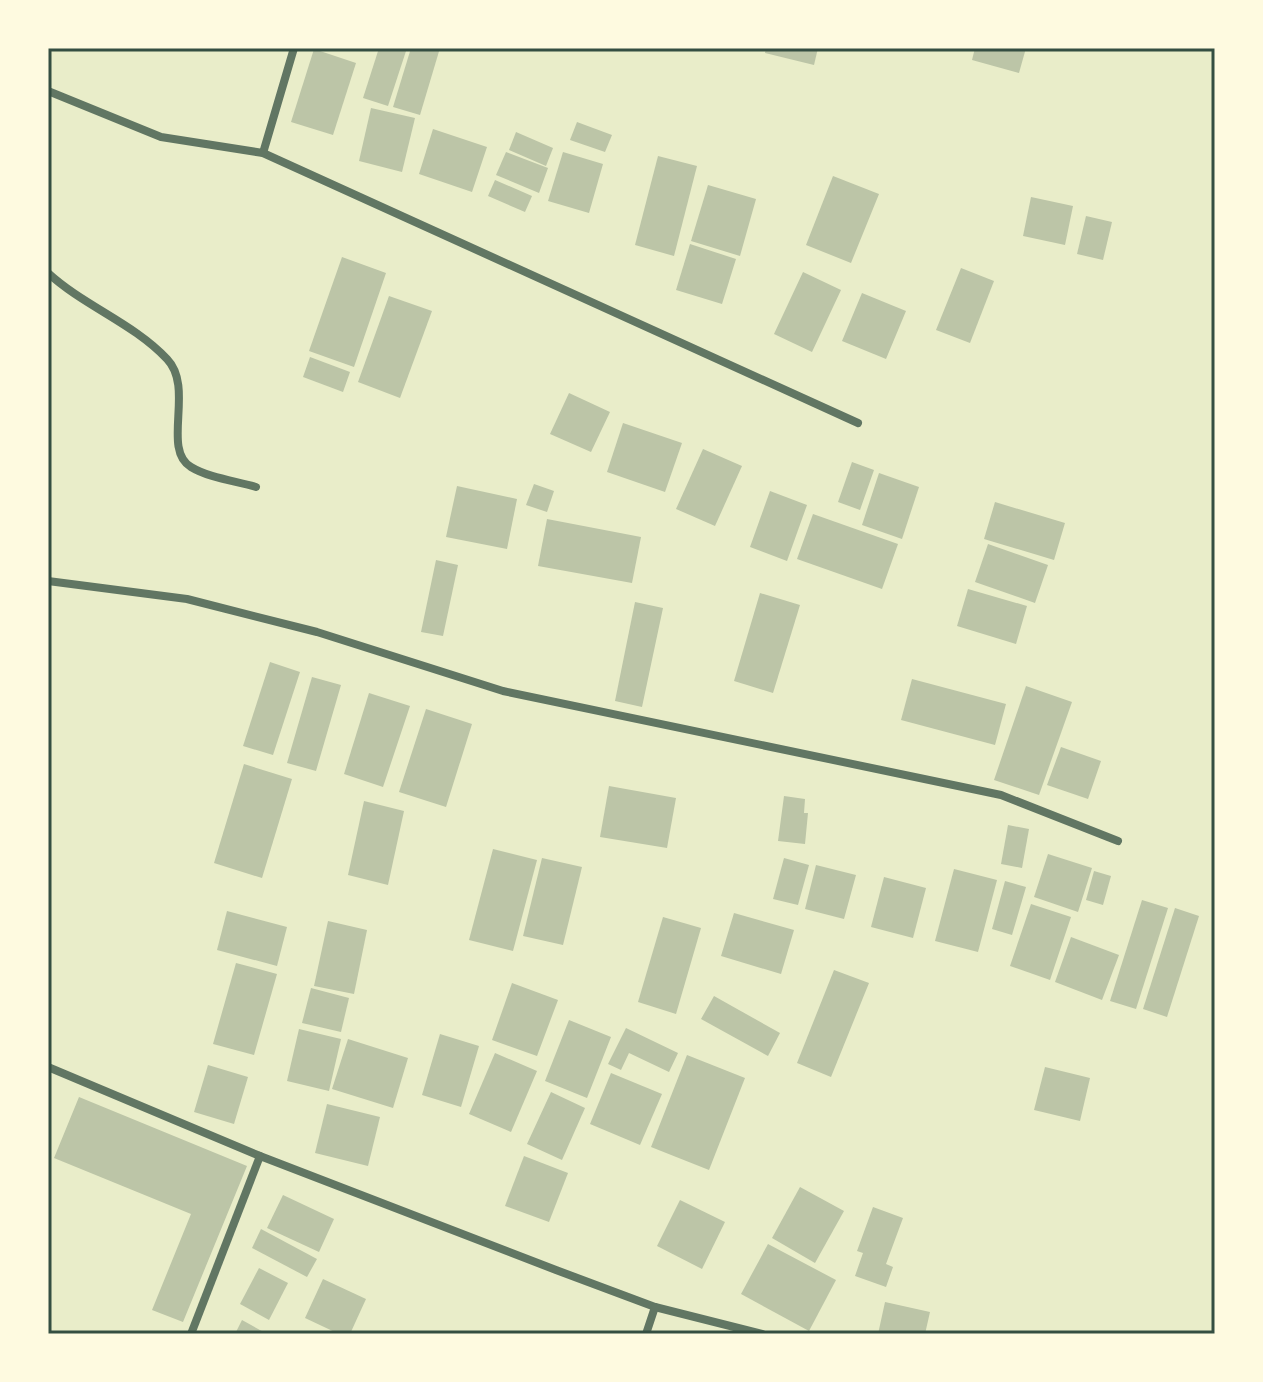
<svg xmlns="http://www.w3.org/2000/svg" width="1263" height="1382" viewBox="0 0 1263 1382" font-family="Mulish,sans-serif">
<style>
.building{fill:#bcc5a7}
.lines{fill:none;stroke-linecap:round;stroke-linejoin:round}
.minor{stroke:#617663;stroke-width:8}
.neatline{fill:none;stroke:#344e41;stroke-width:3}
</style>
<rect width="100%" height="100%" fill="#e9edc9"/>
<g class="building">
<path d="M379 48H407L388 106 363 98Z"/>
<path d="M411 48H440L420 115 393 107Z"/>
<path d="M766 48H818L814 65 765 53Z"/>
<path d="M975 48H1026L1019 73 972 60Z"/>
<path d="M314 49 356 63 333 135 291 122Z"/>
<path d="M371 108 415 118 402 172 359 161Z"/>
<path d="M577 122 612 135 605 152 570 140Z"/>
<path d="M433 129 487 147 472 192 419 174Z"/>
<path d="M516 132 553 148 546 166 509 150Z"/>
<path d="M506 152 548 168 539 193 496 175Z"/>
<path d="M563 152 603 164 589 213 548 201Z"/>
<path d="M658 156 697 166 674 256 635 245Z"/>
<path d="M833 176 879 194 851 263 806 245Z"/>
<path d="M495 180 532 196 525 212 488 196Z"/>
<path d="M708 185 756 199 740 256 691 241Z"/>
<path d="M1031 197 1073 206 1065 245 1023 236Z"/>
<path d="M1086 216 1112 222 1103 260 1077 254Z"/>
<path d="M690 244 736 259 722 304 676 290Z"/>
<path d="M342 257 386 273 354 367 309 351Z"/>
<path d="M961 268 994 281 970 343 936 330Z"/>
<path d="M803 272 841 290 812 352 774 334Z"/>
<path d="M862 293 906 311 886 359 842 341Z"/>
<path d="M389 296 432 311 400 398 358 382Z"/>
<path d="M310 357 350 372 343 392 303 377Z"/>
<path d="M569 393 610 412 591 452 550 434Z"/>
<path d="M623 423 682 443 665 492 607 472Z"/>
<path d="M703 449 742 466 715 526 676 509Z"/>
<path d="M852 462 874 470 860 510 838 502Z"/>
<path d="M879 473 919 487 902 539 862 525Z"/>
<path d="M534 484 554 491 547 512 526 505Z"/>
<path d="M457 486 517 499 507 549 446 537Z"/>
<path d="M770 491 807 505 787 561 750 547Z"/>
<path d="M995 502 1065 523 1054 560 984 539Z"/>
<path d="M813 514 898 544 882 589 797 559Z"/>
<path d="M547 519 641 537 632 583 538 566Z"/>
<path d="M988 544 1048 565 1035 603 975 582Z"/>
<path d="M436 560 458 565 443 636 421 632Z"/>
<path d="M968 589 1027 606 1016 644 957 626Z"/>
<path d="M760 593 800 605 773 693 734 681Z"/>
<path d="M635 602 663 608 642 707 615 701Z"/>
<path d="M270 662 300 672 273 755 243 746Z"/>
<path d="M312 677 341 685 316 771 287 763Z"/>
<path d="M912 679 1006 704 995 745 901 720Z"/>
<path d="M1026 686 1072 702 1039 795 994 780Z"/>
<path d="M369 693 410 706 383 787 344 774Z"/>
<path d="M426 709 472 724 446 807 399 792Z"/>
<path d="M1061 747 1101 761 1088 799 1047 785Z"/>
<path d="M244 764 292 779 262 878 214 863Z"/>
<path d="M609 786 676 798 667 848 600 837Z"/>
<path d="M784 796 805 799 804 813H808L805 844 778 841Z"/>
<path d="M364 801 404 811 388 885 348 875Z"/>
<path d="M1008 825 1029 829 1022 868 1001 864Z"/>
<path d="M493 849 537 860 513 951 469 940Z"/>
<path d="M1048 854 1092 868 1078 912 1034 897Z"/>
<path d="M542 858 582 867 563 945 523 936Z"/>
<path d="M784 858 809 865 798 905 773 899Z"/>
<path d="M816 865 856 875 844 919 805 909Z"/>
<path d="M954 869 997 880 978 952 935 941Z"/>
<path d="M1094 871 1111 876 1103 905 1086 900Z"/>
<path d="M884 877 926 888 913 938 871 927Z"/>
<path d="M1005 881 1026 887 1012 935 992 929Z"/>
<path d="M1142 900 1168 908 1136 1009 1110 1001Z"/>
<path d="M1031 904 1071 917 1050 980 1010 966Z"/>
<path d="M1175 908 1199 916 1167 1017 1143 1009Z"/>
<path d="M227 911 287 927 277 966 217 950Z"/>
<path d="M734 913 794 930 781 974 721 956Z"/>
<path d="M663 917 701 928 676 1014 638 1002Z"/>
<path d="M328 921 367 930 354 994 314 986Z"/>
<path d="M1071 937 1119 955 1102 1000 1055 982Z"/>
<path d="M236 963 277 974 254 1055 213 1044Z"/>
<path d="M834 970 869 983 831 1077 797 1063Z"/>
<path d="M512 983 558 1000 537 1056 492 1040Z"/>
<path d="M311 988 349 998 341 1032 302 1023Z"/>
<path d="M714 996 780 1033 768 1056 701 1019Z"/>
<path d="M569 1020 611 1037 587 1098 545 1081Z"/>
<path d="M626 1028 678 1053 669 1072 629 1053 621 1070 608 1064Z"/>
<path d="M299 1029 341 1039 329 1091 287 1081Z"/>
<path d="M440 1034 479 1046 461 1107 422 1095Z"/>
<path d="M348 1039 408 1058 393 1108 332 1089Z"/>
<path d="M495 1053 537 1071 511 1132 469 1114Z"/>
<path d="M687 1055 745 1078 709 1170 651 1147Z"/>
<path d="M208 1065 248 1077 234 1124 194 1112Z"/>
<path d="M1045 1067 1090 1078 1080 1121 1034 1110Z"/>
<path d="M611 1073 662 1094 640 1145 590 1124Z"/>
<path d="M551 1092 585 1108 562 1160 527 1144Z"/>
<path d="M79 1097 247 1166 183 1322 152 1310 191 1214 54 1158Z"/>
<path d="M327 1104 380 1117 368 1166 315 1153Z"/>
<path d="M524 1156 568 1173 549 1222 505 1206Z"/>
<path d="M800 1187 844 1211 815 1263 772 1238Z"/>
<path d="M283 1195 334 1219 319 1252 267 1228Z"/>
<path d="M680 1200 725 1222 702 1269 657 1246Z"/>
<path d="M873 1207 903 1218 886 1264 893 1267 886 1287 855 1276 863 1253 857 1251Z"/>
<path d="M261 1229 317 1259 307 1277 252 1248Z"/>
<path d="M768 1244 836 1280 809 1331 741 1294Z"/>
<path d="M259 1268 288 1283 269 1320 240 1304Z"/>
<path d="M323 1279 366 1299 350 1334H339L305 1318Z"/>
<path d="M885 1302 930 1312 925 1334H878Z"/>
<path d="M242 1320 267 1334H235Z"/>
</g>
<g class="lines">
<g class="minor">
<path d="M48 91 161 137 263 153 858 423"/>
<path d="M263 153 294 48"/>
<path d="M48 273C84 306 133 323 167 359 195 388 161 449 191 467 209 478 236 481 256 487"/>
<path d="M48 581 187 599 317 632 503 691 1001 795 1118 841"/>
<path d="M48 1067 260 1156 556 1270 655 1307 762 1334"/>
<path d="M191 1334 260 1156"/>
<path d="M646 1334 655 1307"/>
</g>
</g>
<rect width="1263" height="1382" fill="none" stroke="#fefae0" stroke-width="100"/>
<rect x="50" y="50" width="1163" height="1282" class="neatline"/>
</svg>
